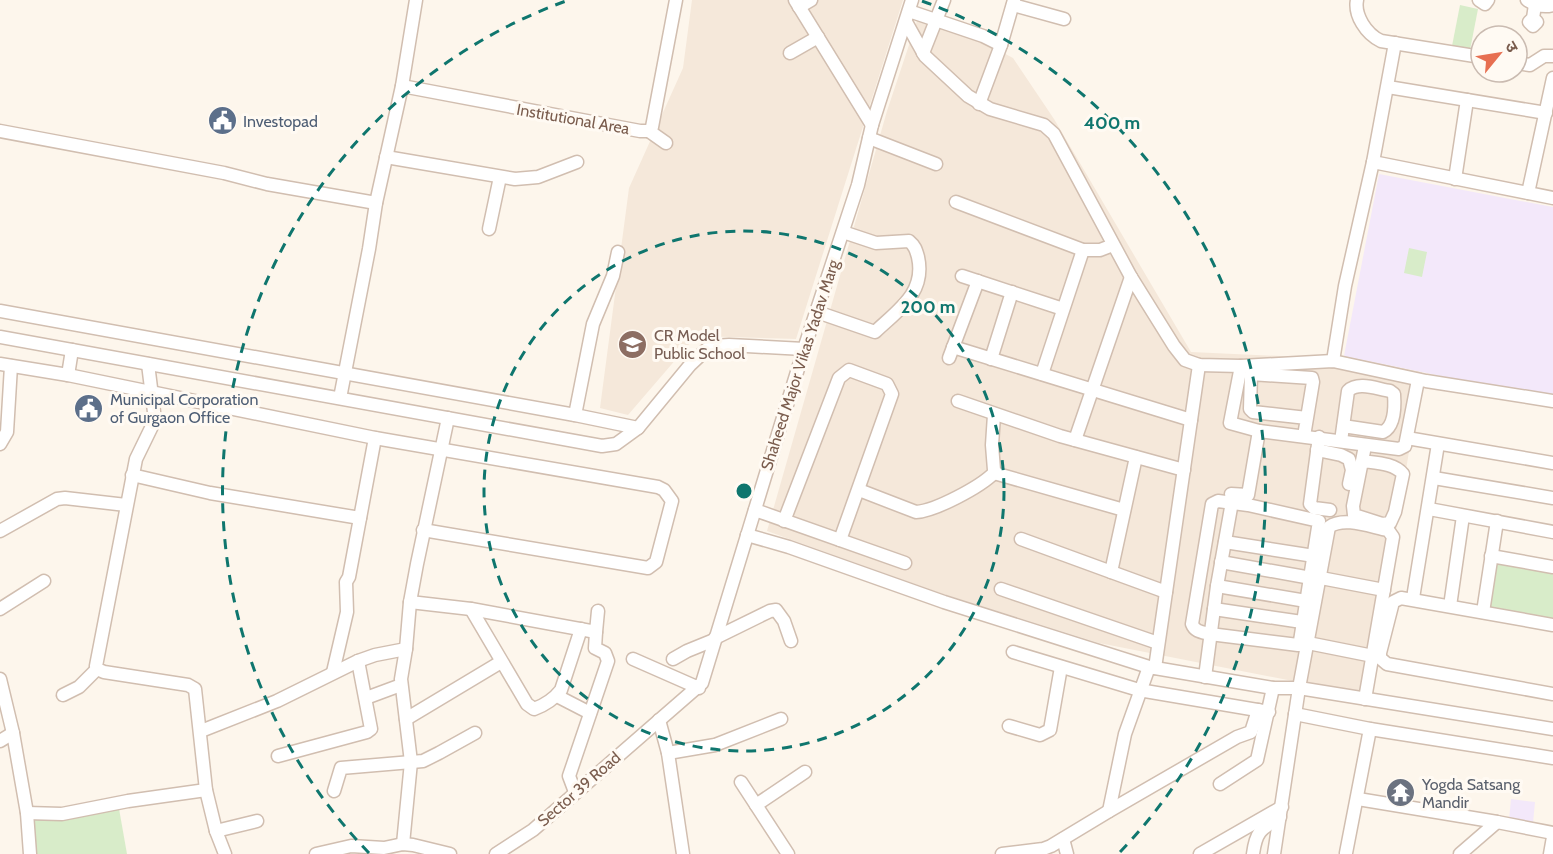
<svg xmlns="http://www.w3.org/2000/svg" width="1553" height="854" viewBox="0 0 1553 854" font-family="Cabin,'Noto Sans Devanagari',sans-serif">
<style>
.residential{fill:#f5e8da}
.education{fill:#f3e8fa}
.green{fill:#d8ecc9}
.lines{fill:none;stroke-linecap:round;stroke-linejoin:round}
.minor-casing{stroke:#d1beb0;stroke-width:15}
.minor{stroke:#fff;stroke-width:12}
.ring{fill:none;stroke:#0f766e;stroke-width:3;stroke-dasharray:10 8}
.labels{text-anchor:middle;dominant-baseline:central;stroke-width:6;stroke-linejoin:round;paint-order:stroke}
.street-label{font-size:16px;fill:#7a5c4d;stroke:#fffaf3}
.service-label{font-size:16px;fill:#4e5e75;stroke:#fffaf3;text-anchor:start}
.education-label{font-size:16px;fill:#785e54;stroke:#fffaf3;text-anchor:start}
.worship-label{font-size:16px;fill:#5b616d;stroke:#fffaf3;text-anchor:start}
.centre{fill:#0f766e;stroke:#fffaf3;stroke-width:3}
.ring-label{font-size:18px;text-anchor:middle;font-weight:bold;fill:#0f766e;stroke:#fffaf3;stroke-width:6;stroke-linejoin:round;paint-order:stroke}
</style>
<rect width="100%" height="100%" fill="#fdf6ec"/>
<g class="residential">
<path d="M692 0H903L796 339 696 336 628 415 600 408 629 188 683 68Z"/>
<path d="M918 18 970 35 1013 58 1054 119 1191 352 1324 358 1344 356 1422 372 1369 696 1099 643 940 593 767 531 887 111Z"/>
</g>
<g class="education">
<path d="M1379 174 1553 207V394L1456 379 1344 356Z"/>
<path d="M1511 799 1535 802 1533 823 1509 820Z"/>
</g>
<g class="green">
<path d="M1460 5 1478 9 1470 50 1452 46Z"/>
<path d="M1409 248 1427 252 1422 277 1404 273Z"/>
<path d="M1494 562 1553 574V620L1487 608Z"/>
<path d="M118 803 127 854H30L27 813Z"/>
</g>
<g class="lines">
<defs>
<g id="minor">
<path d="M795 0 872 125"/>
<path d="M1357 0C1354 15 1366 34 1381 41L1481 57"/>
<path d="M1479 0 1485 4 1488 0"/>
<path d="M1527 0C1535 5 1543 8 1553 5"/>
<path d="M1013 5 1064 19"/>
<path d="M799 7 811 0"/>
<path d="M909 11 983 36 1001 45"/>
<path d="M1533 18 1537 22 1533 26 1529 22 1533 18 1535 5"/>
<path d="M906 22 925 56 968 96 990 109 1044 125 1054 134 1131 277 1174 346 1185 360 1199 365 1241 366 1333 361 1426 381 1553 401"/>
<path d="M790 53 818 37"/>
<path d="M923 53 944 0"/>
<path d="M1517 63 1530 65 1544 56H1553"/>
<path d="M402 86 640 131H649L652 127 676 0"/>
<path d="M1388 87 1546 113"/>
<path d="M979 104 1001 45 1014 0"/>
<path d="M0 131 224 173 267 184 376 203"/>
<path d="M649 131 666 143"/>
<path d="M869 138 936 164"/>
<path d="M386 157 515 179 538 177 577 162"/>
<path d="M1373 162 1553 198"/>
<path d="M1455 179 1467 100"/>
<path d="M1528 193 1553 78"/>
<path d="M956 202 1083 250H1100L1113 245"/>
<path d="M489 229 500 177"/>
<path d="M962 276 1063 309"/>
<path d="M0 311 575 415 638 428"/>
<path d="M817 312 875 332C898 310 926 293 918 257 916 250 915 246 909 241L876 243 843 232"/>
<path d="M0 337 602 446 616 444 638 428 690 365 707 349 714 346 729 345 804 349"/>
<path d="M953 347 1191 420"/>
<path d="M949 358 978 281"/>
<path d="M991 359 1012 292"/>
<path d="M1333 361 1345 286 1373 162 1395 43"/>
<path d="M0 364 68 375 375 438 658 487 664 490 672 501 656 562 648 568 423 530"/>
<path d="M148 364 155 420 136 459 96 666 97 669 104 672 188 685 195 689 206 790 216 831 225 854"/>
<path d="M1241 366 1230 423 1259 431 1399 449 1405 446 1418 380"/>
<path d="M1042 374 1083 250"/>
<path d="M68 375 72 350"/>
<path d="M340 398 369 249 376 203 402 86 416 0"/>
<path d="M958 401 1060 436 1184 470"/>
<path d="M575 415 593 324 613 276 618 252"/>
<path d="M1304 436 1313 382 1312 378 1251 374 1250 409 1253 412 1307 418"/>
<path d="M1319 437 1310 504 1314 508 1330 510"/>
<path d="M1407 438 1553 463"/>
<path d="M1075 440 1131 277"/>
<path d="M1341 441 1348 391C1358 381 1377 389 1390 391L1394 394C1395 407 1395 426 1383 432L1343 426"/>
<path d="M0 444 7 432 11 366"/>
<path d="M1317 450 1341 455 1349 459 1352 470 1349 484"/>
<path d="M1362 461C1376 463 1394 463 1403 474L1395 512 1390 523 1382 524 1354 515 1353 506 1365 446"/>
<path d="M994 473 1124 510"/>
<path d="M132 475 210 493 360 518"/>
<path d="M1434 478 1553 498"/>
<path d="M859 490 916 512C935 511 980 487 994 473V470L992 445 994 415"/>
<path d="M1231 494 1248 495 1259 431"/>
<path d="M1218 501 1248 505 1319 521 1300 641 1298 645 1210 634C1202 632 1195 632 1192 624L1212 504Z"/>
<path d="M1429 509 1553 532"/>
<path d="M755 510 905 563"/>
<path d="M784 521 839 378 849 370 887 384 892 394 840 540"/>
<path d="M0 531 57 499 65 498 126 505"/>
<path d="M747 535 789 547 944 602 1149 667 1273 688H1299L1553 729"/>
<path d="M1021 539 1166 592"/>
<path d="M1225 542 1314 556"/>
<path d="M1491 556 1553 567"/>
<path d="M1221 562 1311 578"/>
<path d="M1111 572 1136 457"/>
<path d="M1321 578 1384 590"/>
<path d="M1217 586 1306 601"/>
<path d="M1001 589 1158 643"/>
<path d="M1413 598 1438 444"/>
<path d="M410 602 471 609 596 632 598 611"/>
<path d="M1450 606 1463 516"/>
<path d="M0 609 44 581"/>
<path d="M471 609 527 704 534 709C545 705 554 699 561 690L581 629"/>
<path d="M1214 609 1302 622"/>
<path d="M1483 612 1497 521"/>
<path d="M1553 625 1401 598 1393 602 1380 653V658L1387 664 1553 694"/>
<path d="M715 638 770 611 776 610 784 621 791 641"/>
<path d="M1308 643 1373 656"/>
<path d="M1013 652 1139 690 1269 712"/>
<path d="M633 659 699 688"/>
<path d="M673 659 687 651 714 640"/>
<path d="M1155 668 1199 365"/>
<path d="M333 672 347 612 346 582 349 577 375 438"/>
<path d="M1205 677 1217 586 1232 502"/>
<path d="M0 679 13 733 27 813 30 854"/>
<path d="M63 695 79 687 97 669"/>
<path d="M557 696 590 713"/>
<path d="M366 698 401 685"/>
<path d="M1295 714 1370 729 1553 758"/>
<path d="M406 719 501 662"/>
<path d="M659 720 668 753 683 854"/>
<path d="M1009 726 1040 735 1050 730 1061 667"/>
<path d="M201 731 277 701 358 661 375 655 406 649"/>
<path d="M0 741 13 733"/>
<path d="M668 753 715 745 781 719"/>
<path d="M278 756 367 732 371 729 358 661"/>
<path d="M741 782 788 854"/>
<path d="M1220 784 1257 760 1273 688"/>
<path d="M334 791 341 768 423 761 439 753 475 733"/>
<path d="M575 792 569 776 608 661 605 653 595 648 596 632"/>
<path d="M1358 799 1497 822 1553 833"/>
<path d="M756 805 805 772"/>
<path d="M1109 811 1125 734 1149 667"/>
<path d="M27 813 62 814 128 801 206 790"/>
<path d="M216 831 257 821"/>
<path d="M1063 839 1067 854"/>
<path d="M403 844 411 762 401 679 406 649 410 602 417 564 448 418"/>
<path d="M1346 853 1370 729"/>
<path d="M316 854 351 846 384 848 403 844 413 845 450 854"/>
<path d="M496 854 533 830 702 683 804 349 858 185 872 125 912 0"/>
<path d="M1002 854 1043 849 1051 846 1109 811 1237 737 1251 732 1258 710"/>
<path d="M1200 854 1282 807"/>
<path d="M1253 854C1256 831 1261 829 1280 817"/>
<path d="M1274 854 1299 688 1329 527C1344 516 1371 527 1388 530L1393 537 1365 699"/>
<path d="M1460 854 1497 822"/>
<path d="M1550 854 1553 837"/>
</g>
</defs>
<use href="#minor" class="minor-casing"/>
<use href="#minor" class="minor"/>
</g>
<g class="ring">
<circle cx="744" cy="491" r="260"/>
<path d="M369 853A521 521 0 0 1 566 1M922 1A521 521 0 0 1 1119 853"/>
</g>
<defs>
<symbol id="civic-disc" viewBox="-11 -11 22 22"><circle r="9.5" fill="#5c6f8a" stroke="#fffaf3"/><path d="M-.6-6.5H3V-4.5H.6V-3L4-1V1h2V6H-6V1h2V-1L-.6-3ZM-1.2 2.5V6h2.4V2.5Z" fill="#fff"/></symbol>
<symbol id="school-disc" viewBox="-11 -11 22 22"><circle r="9.5" fill="#8d6e63" stroke="#fffaf3"/><path d="M0-5L7-2L0 1L-7-2ZM-4 1L0 2.5L4 1V4Q0 6-4 4Z" fill="#fff"/></symbol>
<symbol id="temple-disc" viewBox="-11 -11 22 22"><circle r="9.5" fill="#6b7280" stroke="#fffaf3"/><path d="M0-6L5-2H3V0L6.5 2.5H4V6H1.5V3h-3V6H-4V2.5H-6.5L-3 0V-2H-5Z" fill="#fff"/></symbol>
</defs>
<g fill-rule="evenodd">
<use href="#civic-disc" x="206" y="104" width="33" height="33"/>
<use href="#school-disc" x="616" y="328" width="33" height="33"/>
<use href="#civic-disc" x="72" y="392" width="33" height="33"/>
<use href="#temple-disc" x="1384" y="776" width="33" height="33"/>
</g>
<g class="labels">
<g class="street-label">
<text transform="translate(573 119) rotate(10)">Institutional Area</text>
<text transform="translate(800 365) rotate(-72)">Shaheed Major Vikas Yadav Marg</text>
<text transform="translate(579 789) rotate(-41)">Sector 39 Road</text>
</g>
<g class="service-label">
<text x="243" y="121">Investopad</text>
<text x="110" y="399">Municipal Corporation<tspan x="110" dy="18">of Gurgaon Office</tspan></text>
</g>
<g class="education-label">
<text x="654" y="335">CR Model<tspan x="654" dy="18">Public School</tspan></text>
</g>
<g class="worship-label">
<text x="1422" y="784">Yogda Satsang<tspan x="1422" dy="18">Mandir</tspan></text>
</g>
</g>
<circle cx="744" cy="491" r="9" class="centre"/>
<g class="ring-label">
<text x="1112" y="129">400 m</text>
<text x="928" y="313">200 m</text>
</g>
<g transform="translate(1499 54) rotate(60)"><circle r="28" fill="#fffaf3" stroke="#cabbb1" stroke-width="1.5"/>
<path d="M0-4.5L10 22L0 15L-10 22Z" fill="#e76f51"/>
<text y="-9" font-size="16" font-weight="bold" text-anchor="middle" fill="#7a5c4d">उ</text>
</g>
</svg>
